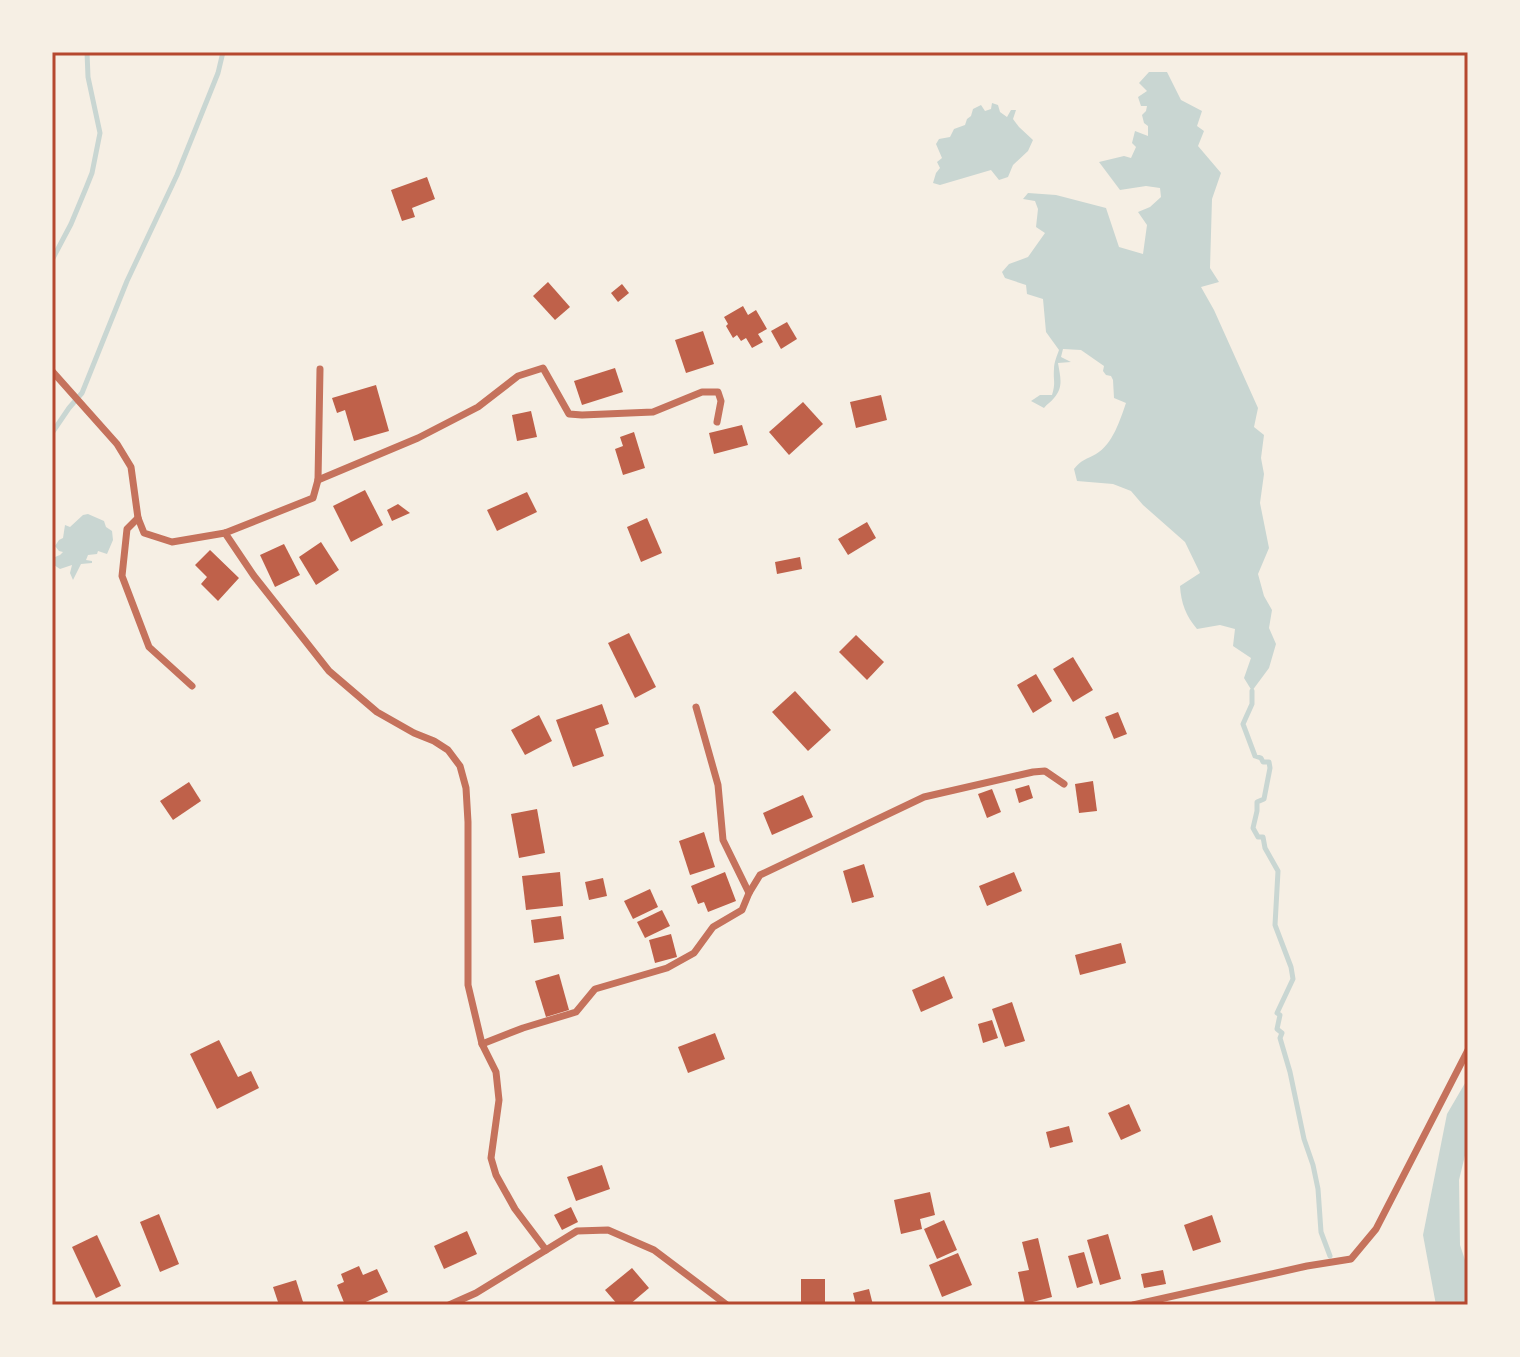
<svg xmlns="http://www.w3.org/2000/svg" width="1520" height="1357" viewBox="0 0 1520 1357" font-family="'PT Serif',serif">
<style>
.water{fill:#c9d6d2}
.lines{fill:none;stroke-linecap:round;stroke-linejoin:round}
.stream{stroke:#c9d6d2;stroke-width:5}
.building{fill:#bf614a}
.minor{stroke:#c5725c;stroke-width:7}
.neatline{fill:none;stroke:#b5482f;stroke-width:3}
</style>
<rect width="100%" height="100%" fill="#f6efe4"/>
<g class="water">
<path d="M1149 72H1167L1181 100 1202 111 1197 126 1204 131 1198 146 1221 173 1212 199 1210 268 1219 282 1201 287 1214 310 1258 408 1254 427 1264 435 1261 458 1264 474 1260 503 1269 548 1258 574 1264 596 1272 610 1269 628 1276 644 1269 668 1252 691 1244 678 1251 658 1233 646 1235 629 1220 625 1197 629C1186 616 1181 603 1180 586L1200 573 1185 542 1143 505 1131 491 1113 484 1077 481 1074 469C1081 460 1087 459 1096 454 1113 444 1120 420 1126 403L1114 398 1113 380 1111 376 1106 375 1103 371 1104 366 1081 350 1063 349 1061 357 1071 362 1058 363C1060 376 1064 387 1054 398 1051 402 1047 404 1044 408L1031 401 1040 395H1052C1056 382 1053 381 1054 369 1054 362 1057 356 1059 350L1046 332 1043 299 1027 294 1026 285 1005 278 1002 272 1009 264 1028 257 1045 233 1036 227 1038 209 1035 201 1023 199 1028 193 1056 195 1106 208 1119 247 1143 254 1147 225 1138 212 1150 207 1161 197 1160 188 1146 186 1120 190 1099 162 1124 156 1131 158 1136 147 1132 143 1135 131 1148 136V126L1144 123 1142 115 1146 111 1147 106H1141L1138 97 1147 91 1139 83Z"/>
<path d="M992 103 998 105 1000 112 1007 117 1011 110H1016L1013 119 1019 127 1033 140 1028 151 1013 165 1008 177 999 180 991 170 940 185 933 183 936 173 940 168 937 162 942 158 936 144 939 139 950 137 954 129 965 125 967 119 971 116 973 109 981 105 985 111 991 109Z"/>
<path d="M88 514 104 521 106 527 112 531 113 540 107 554 98 551 97 554 88 555 86 560 92 561V563L81 564 73 580 70 573 72 565 60 569 54 565 55 557 60 555 63 552 59 551 55 546 59 540 63 538 65 525 70 527 83 515Z"/>
<path d="M1468 1078V1143L1459 1180 1460 1245 1468 1269V1305H1436L1423 1235 1447 1114Z"/>
</g>
<g class="lines">
<g class="stream">
<path d="M52 260 71 224 86 188 92 173 100 133 88 77 87 52"/>
<path d="M52 433 69 408 82 393 127 281 177 175 218 73 223 52"/>
<path d="M1252 691V704L1243 724 1255 756 1261 758 1263 762H1269L1270 768 1264 799 1257 802V811L1253 828 1258 837H1263L1265 848 1278 871 1275 925 1291 967 1293 979 1277 1013 1280 1015 1277 1029 1282 1033 1280 1038 1290 1072 1304 1139 1313 1165 1318 1189 1321 1232 1330 1256"/>
</g>
</g>
<g class="building">
<path d="M427 177 435 199 412 208 415 217 402 221 391 190Z"/>
<path d="M548 282 570 307 555 320 533 296Z"/>
<path d="M622 284 629 293 618 302 611 293Z"/>
<path d="M743 306 748 315 756 310 767 329 758 334 763 342 752 348 746 338 741 341 737 335 733 338 726 326 728 324 724 317Z"/>
<path d="M787 322 797 339 781 349 771 331Z"/>
<path d="M703 331 714 364 686 373 675 340Z"/>
<path d="M615 368 623 392 582 405 574 381Z"/>
<path d="M376 385 389 431 354 441 345 410 337 413 332 398Z"/>
<path d="M881 395 887 420 856 428 850 402Z"/>
<path d="M803 402 823 424 789 455 769 432Z"/>
<path d="M531 411 537 437 517 441 512 415Z"/>
<path d="M742 425 748 445 714 454 709 433Z"/>
<path d="M634 432 645 468 623 475 615 449 623 446 620 437Z"/>
<path d="M365 490 383 525 351 542 333 506Z"/>
<path d="M527 492 537 512 497 531 487 510Z"/>
<path d="M398 504 410 513 392 521 387 510Z"/>
<path d="M647 518 662 553 641 562 627 527Z"/>
<path d="M867 522 876 538 848 555 838 539Z"/>
<path d="M321 542 339 570 316 585 299 557Z"/>
<path d="M284 544 300 575 275 587 260 555Z"/>
<path d="M210 550 239 578 218 601 201 584 207 577 195 565Z"/>
<path d="M800 557 802 569 777 574 775 562Z"/>
<path d="M629 633 656 687 635 698 608 643Z"/>
<path d="M856 635 884 662 867 680 839 652Z"/>
<path d="M1073 657 1093 690 1073 702 1053 669Z"/>
<path d="M1036 674 1052 701 1033 713 1017 685Z"/>
<path d="M795 691 831 730 808 751 772 712Z"/>
<path d="M602 704 609 724 595 729 604 756 573 767 556 720Z"/>
<path d="M1118 712 1127 734 1114 739 1105 717Z"/>
<path d="M539 715 552 741 525 755 511 730Z"/>
<path d="M1093 781 1097 811 1079 813 1075 784Z"/>
<path d="M189 782 201 801 173 820 160 801Z"/>
<path d="M1029 785 1033 798 1019 803 1015 789Z"/>
<path d="M992 789 1001 812 987 818 978 794Z"/>
<path d="M803 795 813 817 772 835 763 813Z"/>
<path d="M537 809 545 853 519 858 511 814Z"/>
<path d="M704 832 715 867 690 875 679 841Z"/>
<path d="M864 864 874 897 852 903 843 871Z"/>
<path d="M560 872 563 906 526 910 522 876Z"/>
<path d="M725 872 736 901 708 912 704 902 698 904 691 886Z"/>
<path d="M1014 872 1022 891 987 906 979 886Z"/>
<path d="M603 878 607 896 589 900 585 882Z"/>
<path d="M650 889 658 907 633 919 624 901Z"/>
<path d="M662 910 670 926 645 938 637 922Z"/>
<path d="M561 916 564 939 534 943 531 920Z"/>
<path d="M671 934 677 957 655 963 649 940Z"/>
<path d="M1121 943 1126 963 1080 975 1075 955Z"/>
<path d="M559 974 569 1010 546 1017 535 981Z"/>
<path d="M944 976 953 998 921 1012 912 990Z"/>
<path d="M1012 1002 1025 1041 1005 1047 992 1009Z"/>
<path d="M992 1020 998 1038 983 1043 978 1024Z"/>
<path d="M715 1033 725 1059 688 1073 678 1047Z"/>
<path d="M219 1040 238 1077 251 1071 259 1088 217 1109 190 1054Z"/>
<path d="M1129 1104 1141 1131 1121 1140 1108 1113Z"/>
<path d="M1069 1126 1073 1142 1050 1148 1046 1132Z"/>
<path d="M602 1165 610 1189 576 1201 567 1177Z"/>
<path d="M930 1192 935 1215 920 1219 922 1229 901 1234 894 1200Z"/>
<path d="M571 1207 578 1222 562 1230 554 1215Z"/>
<path d="M159 1214 179 1264 160 1272 140 1222Z"/>
<path d="M1212 1215 1221 1242 1193 1251 1184 1225Z"/>
<path d="M944 1220 957 1250 937 1259 924 1229Z"/>
<path d="M467 1231 477 1254 444 1269 434 1246Z"/>
<path d="M1108 1234 1121 1279 1100 1285 1087 1240Z"/>
<path d="M97 1235 121 1286 96 1298 72 1247Z"/>
<path d="M1038 1238 1052 1297 1025 1304 1018 1272 1029 1270 1022 1242Z"/>
<path d="M1084 1252 1093 1283 1077 1288 1068 1256Z"/>
<path d="M958 1253 972 1285 942 1297 929 1265Z"/>
<path d="M359 1266 363 1275 377 1269 388 1292 359 1305H345L337 1285 344 1282 341 1274Z"/>
<path d="M632 1268 649 1288 629 1305H618L605 1290Z"/>
<path d="M1163 1270 1166 1284 1144 1288 1141 1274Z"/>
<rect x="801" y="1279" width="24" height="26"/>
<path d="M296 1280 304 1305H279L273 1287Z"/>
<path d="M869 1289 873 1305H856L853 1293Z"/>
</g>
<g class="lines">
<g class="minor">
<path d="M52 371 117 444 131 467 138 518 144 533 172 542 225 533 313 498 318 480 320 369"/>
<path d="M318 480 418 438 478 407 518 376 543 368 569 414 582 415 653 412 702 392H718L721 401 717 422"/>
<path d="M138 518 127 529 122 576 149 647 192 686"/>
<path d="M225 533 254 576 329 671 377 712 414 733 434 741 448 750 460 766 466 788 468 822V985L482 1044 496 1072 499 1100 491 1158 496 1175 515 1209 546 1250"/>
<path d="M696 707 718 785 723 840 749 893"/>
<path d="M482 1044 523 1028 576 1012 595 989 667 968 694 953 713 927 742 910 749 893 760 875 924 797 1033 772 1045 771 1064 784"/>
<path d="M449 1305 476 1293 577 1231 608 1230 654 1250 727 1305"/>
<path d="M1133 1305 1307 1266 1351 1259 1376 1229 1468 1050"/>
</g>
</g>
<rect width="1520" height="1357" fill="none" stroke="#f6efe4" stroke-width="108"/>
<rect x="54" y="54" width="1412" height="1249" class="neatline"/>
</svg>
